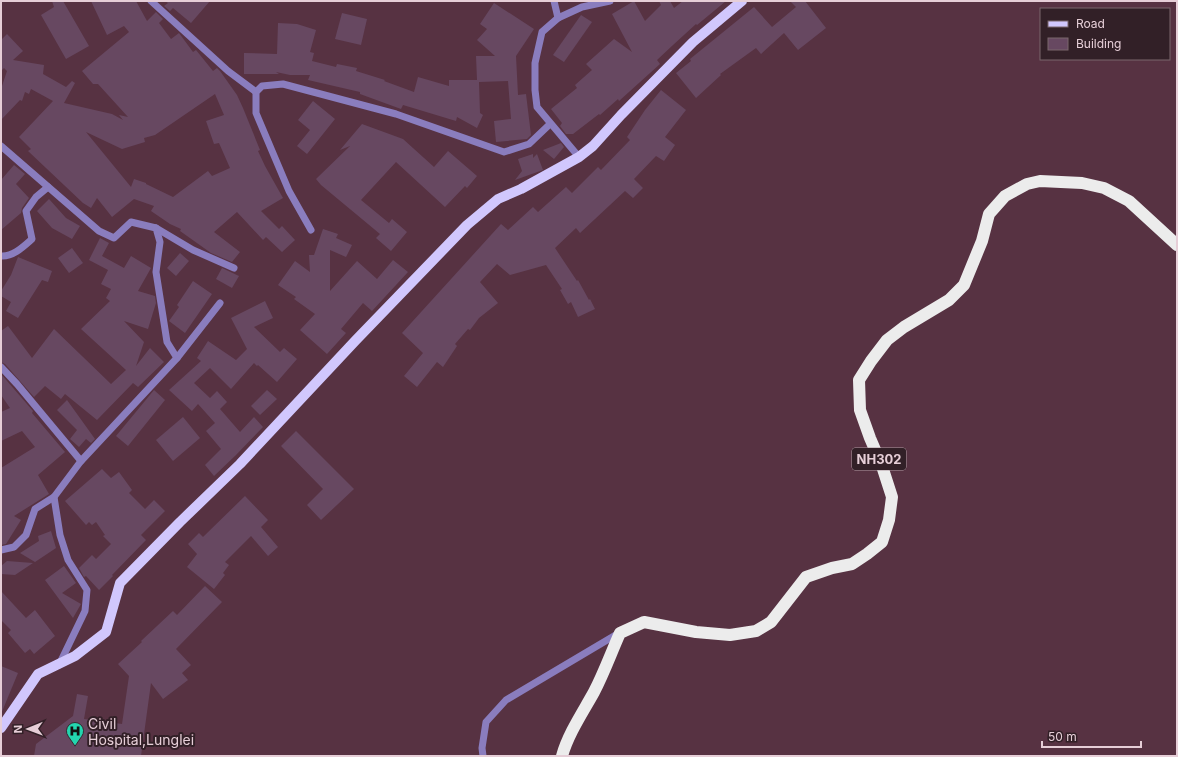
<svg xmlns="http://www.w3.org/2000/svg" width="1178" height="757" viewBox="0 0 1178 757" font-family="Inter,sans-serif">
<style>
.building{fill:#674861;fill-rule:evenodd}
.lines{fill:none;stroke-linecap:round;stroke-linejoin:round}
.minor{stroke:#8a7dbe;stroke-width:7}
.major{stroke:#d1c7fd;stroke-width:10}
.highway{stroke:#ececec;stroke-width:12}
.labels{text-anchor:middle;dominant-baseline:central;stroke-width:4;stroke-linejoin:round;paint-order:stroke}
.shield{fill:#322027;stroke:#b09aa2;stroke-width:1}
.shield-label{font-size:13px;font-weight:bold;fill:#e6ced7}
.poi-label{font-size:14px;fill:#e6ced7;stroke:#322027;text-anchor:start}
</style>
<rect width="100%" height="100%" fill="#573242"/>
<g class="building">
<path d="M52 1H63L89 46 66 59 41 15 54 7Z"/>
<path d="M91 1H136L147 21 156 12 163 19 159 23 171 39 179 33 193 52 196 50 213 71 217 68 220 71 237 95 243 108 260 150 258 151 265 166 283 198 261 211 279 229 282 226 295 240 282 252 266 237 263 240 237 212 214 232 240 252 232 262 211 253 180 231 181 229 170 224 151 211 154 206 134 199 112 217 97 198 91 208 83 203 28 151 31 149 19 137 53 101 31 89 29 94 25 92 22 101 20 100 1 120V89L7 71 4 68 1 71V40L7 34 23 51 13 60 44 65 43 74 66 87 72 81 75 83 64 103 112 114 123 120 119 115 128 117 98 84H93L82 71 129 32 124 26 107 35ZM215 94 224 115 206 121 214 144 219 143 230 168 212 176 208 171 173 197 146 184V183L134 179 131 187 86 132 122 149 145 142 144 138 155 135Z"/>
<path d="M165 1H210L191 23 173 8 170 11 164 6 168 3Z"/>
<path d="M634 1 645 21 661 5 659 1H670L674 8 683 1H726L697 25 696 24 673 45 657 60 660 64 619 101 618 99 600 115 599 114 573 134H566L560 126 562 123 551 109 577 88 575 85 592 70 586 64 614 39 632 52 612 14Z"/>
<path d="M790 1H805L826 28 798 50 784 33 761 54 756 48 720 74 721 75 696 98 676 73 691 61 690 59 754 7 772 27 796 7Z"/>
<path d="M494 3 534 29 516 56 518 95 526 94 531 135 527 139 496 142 494 121 511 119 508 81 479 82 480 113 483 115 477 128 457 117 456 121 403 105 401 109 360 94V92L308 80 310 75H290L276 72 279 74H244V53L277 54 278 23 297 24 316 30 310 52 314 53 312 61 336 67 337 64 357 68 356 71 385 80 384 81 414 92 418 77 449 86V80H477L476 56H495L477 40 487 29 480 24Z"/>
<path d="M342 13 367 19 361 45 335 39Z"/>
<path d="M581 15 592 22 564 62 553 55Z"/>
<path d="M661 90 686 110 665 137 675 145 664 161 656 156 634 179 643 188 633 198 625 191 580 233 576 228 555 248 577 281 578 280 589 300 590 299 595 309 578 317 571 302 568 304 560 290 562 289 546 265 510 275 497 264 480 282 498 303 479 318 470 330 468 329 455 344 457 346 443 367 437 362 417 387 404 376 423 353 402 333 501 224 508 230 533 207 538 212 566 187 572 193 598 167 601 170 630 140 627 137 645 110Z"/>
<path d="M313 101 335 119 307 154 297 146 310 130 298 120Z"/>
<path d="M362 124 403 139 434 167 448 151 477 176 467 188 465 186 445 207 396 162 361 200 389 223 392 219 407 232 391 251 376 238 380 234 321 185 316 179 350 146 340 150Z"/>
<path d="M561 143 564 147 554 159 543 150Z"/>
<path d="M533 154V158L537 154 543 170 515 180 522 171 518 159Z"/>
<path d="M14 165 25 174 16 184 29 198 22 208 21 213 1 230V180Z"/>
<path d="M49 199 66 218 80 226 72 239 52 228 37 211Z"/>
<path d="M323 229 338 234 336 238 352 245 346 257 330 250V291L357 261 377 279 393 260 408 272 372 311 363 303 341 329 346 333 327 354 300 330 315 314 294 299 296 297 278 285 295 261 310 272 309 255H314Z"/>
<path d="M100 238 109 243 102 256 124 268 131 256 151 268 138 291 155 296 156 303 148 329 124 321 144 342 136 366 150 348 164 362 138 387 133 383 97 420 65 394 61 399 45 386 34 397 5 364 1 362V331L8 326 32 358 54 329 111 384 126 370 81 329 110 301 106 298 111 289 101 284 108 270 89 260Z"/>
<path d="M72 248 83 263 69 273 58 258Z"/>
<path d="M180 253 189 261 176 276 167 268Z"/>
<path d="M18 257 52 271 48 282 42 280 18 318 6 311 11 302 1 296V291L11 275Z"/>
<path d="M222 268 239 276 232 288 216 279Z"/>
<path d="M193 281 212 294 185 333 169 321 179 307 177 305Z"/>
<path d="M265 301 273 318 254 327 280 352 284 348 297 359 277 382 258 365 257 366 254 363 231 389 210 368 194 383 210 398 217 391 227 402 220 409 240 432 254 417 263 427 236 455 214 476 205 465 221 449 206 431 215 423 198 404 192 411 169 390 201 361 197 358 208 341 236 360 247 349 231 318Z"/>
<path d="M1 374 33 411 32 413 65 452 38 475 49 494 14 516 21 520 6 544 1 545V468L35 447 22 431 1 441V412L10 408 1 395Z"/>
<path d="M154 390 165 400 128 446 116 436Z"/>
<path d="M267 390 277 399 260 415 251 406Z"/>
<path d="M67 400 95 439 91 443 86 439 79 447 70 439 77 430 57 410Z"/>
<path d="M183 417 200 438 173 461 156 440Z"/>
<path d="M296 431 354 489 321 520 307 505 323 489 281 446Z"/>
<path d="M102 469 111 478 119 472 132 490 129 493 145 509 154 500 165 511 141 535 146 540 112 575 113 576 99 590 86 576 84 577 79 568 92 555 96 559 111 544 103 536 105 535 96 522 92 525 89 522 86 525 65 501Z"/>
<path d="M245 496 268 520 261 527 278 547 268 556 251 536 225 562 229 565 223 573 225 575 214 589 187 567 197 554 188 544 199 533 203 537Z"/>
<path d="M51 531 56 548 35 562 20 553 39 541 38 536Z"/>
<path d="M7 561 33 563 15 575 1 574V566Z"/>
<path d="M64 566 76 583 62 593 81 604 73 618 45 580Z"/>
<path d="M205 586 222 602 176 649 191 665 182 673 188 680 163 699 151 683 141 756H34L36 744 73 716 77 694 88 696 84 719 122 724 129 676 118 664 142 642 141 641 173 611 177 615Z"/>
<path d="M1 591 26 618 35 610 55 636 34 654 30 649 25 653 8 633 11 630 1 620Z"/>
<path d="M1 666 18 673 1 714Z"/>
</g>
<g class="lines">
<g class="minor">
<path d="M151 1 228 71 256 92"/>
<path d="M554 1 558 18"/>
<path d="M1 146 99 231 114 238 131 222 156 228 160 242 156 272 167 342 177 358"/>
<path d="M579 157 537 107 535 90V63L542 32 558 18 582 7 610 1"/>
<path d="M156 228 193 250 234 268"/>
<path d="M311 230 289 191 256 113V92L262 86 283 84 396 114 504 152 529 144 550 124"/>
<path d="M1 256C13 257 24 246 32 239L26 211 36 197 48 187"/>
<path d="M1 367 17 384 81 461"/>
<path d="M1 550 14 547 26 535 35 509 54 497"/>
<path d="M59 665 85 611 87 590 68 560 60 535 54 497 81 461 177 358 220 303"/>
<path d="M483 756 482 748 486 722 506 700 619 633"/>
</g>
<path class="major" d="M1 728 38 674 75 656 106 632 120 583 180 522 240 464 356 340 467 225 498 199 521 189 579 157 593 146 621 115 693 42 742 1"/>
<path class="highway" d="M562 756C568 734 583 712 594 692 604 673 611 653 620 633L644 622 696 632 730 635 756 631 771 622 806 577 832 568 852 564 867 554 882 542 889 520 892 497 882 466 870 438 860 410 859 380 871 361 887 340 904 327 949 300 964 285 982 241 989 214 1005 196 1027 184 1040 181 1082 183 1104 188 1129 201 1177 245"/>
</g>
<defs>
<symbol id="hospital-pin" viewBox="-11 -11 22 30"><path d="M0 17L-7.5 6A9.5 9.5 0 1 1 7.5 6Z" fill="#23d5af" stroke="#322027"/><path d="M-5-5h3v3.5h4V-5h3V5h-3V1.5h-4V5h-3Z" fill="#111"/></symbol>
</defs>
<g fill-rule="evenodd">
<use href="#hospital-pin" x="65" y="721" width="20" height="27"/>
</g>
<g class="labels">
<rect class="shield" x="852" y="448" width="54" height="22" rx="3"/>
<g class="shield-label">
<text x="879" y="459">NH302</text>
</g>
<g class="poi-label">
<text x="88" y="723">Civil<tspan x="88" dy="16">Hospital,Lunglei</tspan></text>
</g>
</g>
<rect width="1178" height="757" fill="none" stroke="#e6ced7" stroke-width="4"/>
<rect x="1040" y="8" width="130" height="52" fill="#322027" stroke="#7a666d"/>
<rect x="1048" y="21" width="20" height="6" fill="#d1c7fd" stroke="#7a666d"/>
<text x="1076" y="28" font-size="12" fill="#e6ced7">Road</text>
<rect x="1048" y="38" width="20" height="12" fill="#674861" stroke="#7a666d"/>
<text x="1076" y="48" font-size="12" fill="#e6ced7">Building</text>
<g transform="translate(28 729) rotate(269)" stroke="#322027" stroke-width="3" paint-order="stroke">
<path d="M0-3L7 15L0 10L-7 15Z" fill="#e6ced7"/>
<text y="-6" font-size="11" font-weight="bold" text-anchor="middle" fill="#e6ced7">N</text>
</g>
<path d="M1042 741v6h99v-6" fill="none" stroke="#e6ced7" stroke-width="2"/>
<text x="1048" y="741" font-size="12" fill="#e6ced7" stroke="#322027" stroke-width="3" paint-order="stroke">50 m</text>
</svg>
